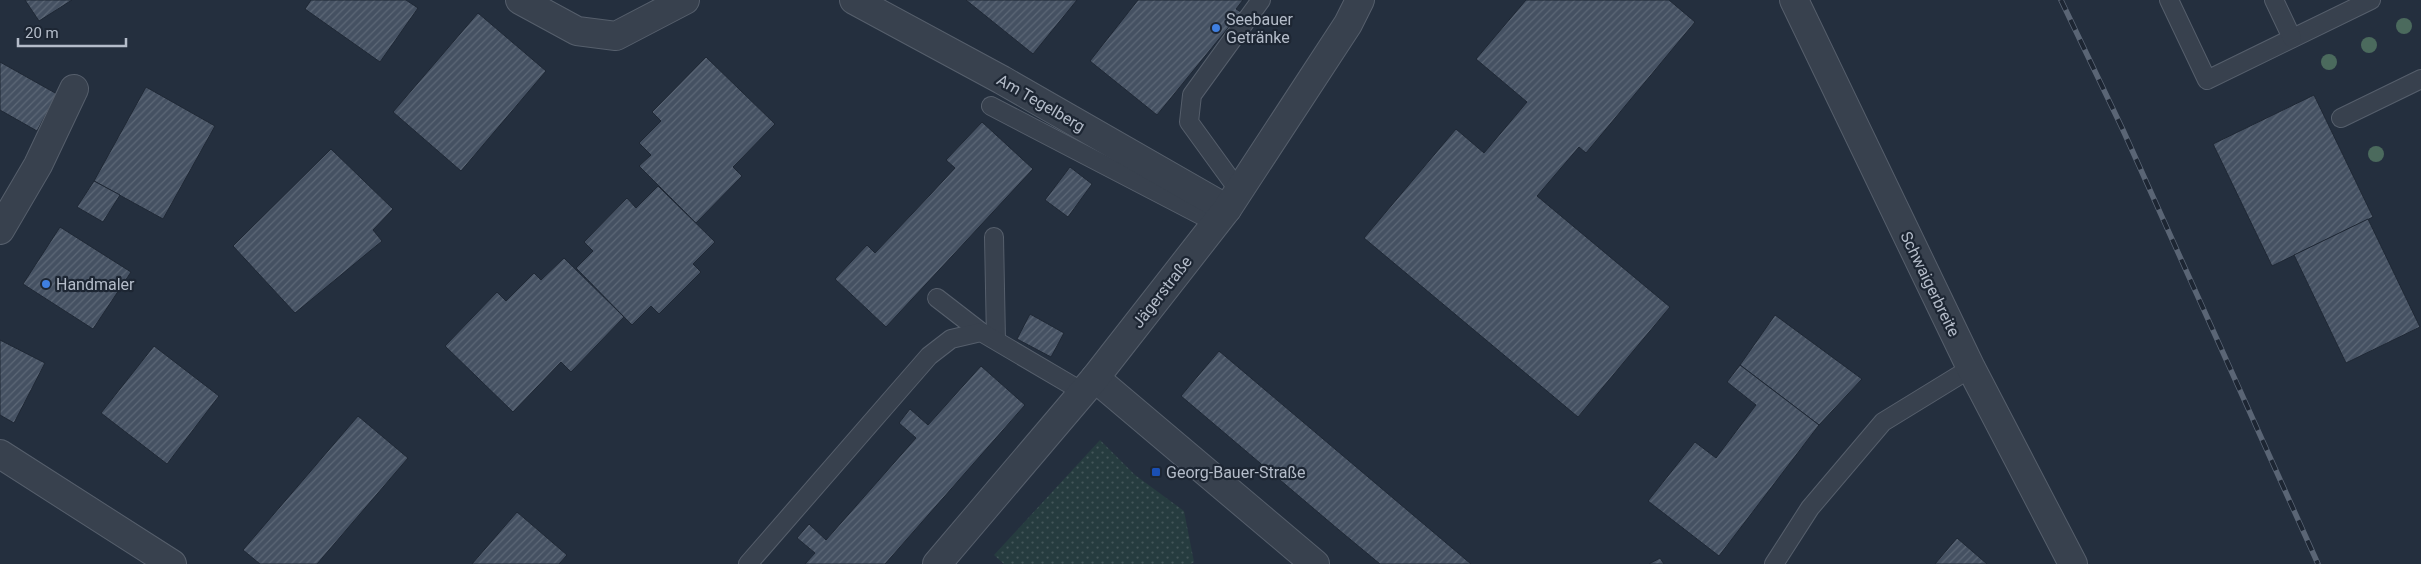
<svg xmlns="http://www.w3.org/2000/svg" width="2421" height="564" viewBox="0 0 2421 564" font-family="Roboto,sans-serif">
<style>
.park{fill:url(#park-dots)}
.building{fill:url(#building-hatch);stroke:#1f2835}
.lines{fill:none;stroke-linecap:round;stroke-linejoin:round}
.lane-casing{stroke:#565f6c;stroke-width:20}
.street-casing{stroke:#565f6c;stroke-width:30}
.lane{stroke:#38414e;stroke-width:18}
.street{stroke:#38414e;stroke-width:28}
.rail-casing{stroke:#5a6575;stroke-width:5.5}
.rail{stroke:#1d2633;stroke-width:4;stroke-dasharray:11;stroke-linecap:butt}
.tree{fill:#4b6a5d}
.shop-dot{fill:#3f7fe0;stroke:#1d2633;stroke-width:2}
.transit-dot{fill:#1a4fb4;stroke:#1d2633;stroke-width:2}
.labels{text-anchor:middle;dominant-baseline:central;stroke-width:4.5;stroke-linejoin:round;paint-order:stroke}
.poi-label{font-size:16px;fill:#b4bcc9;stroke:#1d2633;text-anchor:start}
.street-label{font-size:16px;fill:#b4bcc9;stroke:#1d2633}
</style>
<defs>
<pattern id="park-dots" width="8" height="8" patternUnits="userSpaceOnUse" patternTransform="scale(1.25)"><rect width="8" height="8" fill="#263c3f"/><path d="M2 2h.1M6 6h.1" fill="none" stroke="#435659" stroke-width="1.8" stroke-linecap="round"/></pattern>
<pattern id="building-hatch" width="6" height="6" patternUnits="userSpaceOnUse" patternTransform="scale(1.25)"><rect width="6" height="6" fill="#455162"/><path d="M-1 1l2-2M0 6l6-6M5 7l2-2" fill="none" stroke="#5d6877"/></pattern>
</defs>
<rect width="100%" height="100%" fill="#242f3e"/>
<path class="park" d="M1100 440 1135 475 1184 511 1194 562 1191 564H1004L994 555Z"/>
<g class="building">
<path d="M25 0H72L39 21Z"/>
<path d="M311 0H406L418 8 380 62 305 9Z"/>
<path d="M966 0H1077L1033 54Z"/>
<path d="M1138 0H1243L1236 9 1241 12 1157 115 1090 61Z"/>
<path d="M1526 0H1669L1695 22 1586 153 1579 147 1537 196 1670 307 1578 417 1364 238 1456 129 1484 153 1527 102 1476 59Z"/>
<path d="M478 13 546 71 461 171 393 112Z"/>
<path d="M706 57 775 124 733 167 742 176 696 223 639 166 651 155 639 143 661 121 652 112Z"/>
<path d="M0 62 57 94 37 131 0 110Z"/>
<path d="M146 87 215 126 163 219 94 181Z"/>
<path d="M2314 95 2373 217 2272 266 2213 144Z"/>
<path d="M982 122 1033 169 886 327 835 279 867 245 875 253 930 195 955 168 946 160Z"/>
<path d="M331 149 393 209 373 230 382 241 295 313 233 246Z"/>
<path d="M1070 167 1092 184 1068 217 1045 200Z"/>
<path d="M94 181 120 195 103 222 77 207Z"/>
<path d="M658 186 715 242 693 264 701 272 659 314 651 306 632 325 576 268 593 251 584 242 627 198 636 208Z"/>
<path d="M2368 219 2420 327 2346 363 2294 255Z"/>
<path d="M60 227 131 272 93 329 23 284Z"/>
<path d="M564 258 624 317 571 372 561 362 513 412 445 346 497 292 506 301 534 273 541 280Z"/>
<path d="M1030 314 1064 333 1051 357 1017 339Z"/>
<path d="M1775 315 1862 379 1819 425 1740 365Z"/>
<path d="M0 340 45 363 14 423 0 415Z"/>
<path d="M154 346 219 396 167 464 101 413Z"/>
<path d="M1219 351 1471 564H1380L1339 530 1181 396Z"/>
<path d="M1740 365 1819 425 1719 556 1648 501 1695 442 1716 458 1756 405 1727 382Z"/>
<path d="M981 366 1025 405 885 564H805L815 553 797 538 809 524 826 540 916 438 899 423 910 409 928 425Z"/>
<path d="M358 416 408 458 317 564H260L243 550Z"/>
<path d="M517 512 567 555 559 564H472Z"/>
<path d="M1957 538 1987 564H1935Z"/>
<path d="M1660 558 1664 564H1649Z"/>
</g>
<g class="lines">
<defs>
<g id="lane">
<path d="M2169 0 2207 80 2371 0"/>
<path d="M2274 0 2292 38"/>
<path d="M991 106 1216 223"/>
<path d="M2341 118 2421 79"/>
<path d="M1239 191 1189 122 1192 95 1261 0"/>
<path d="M994 237 996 340"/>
<path d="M937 298 981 332"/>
<path d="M748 564 929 356 951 339 981 332 1083 392"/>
<path d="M1774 564 1810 508 1883 422 1971 368"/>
</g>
<g id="street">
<path d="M520 0 577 31 616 36 685 0"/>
<path d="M854 0 1002 80 1227 209"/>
<path d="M1794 0 1971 368 2073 564"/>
<path d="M0 230 38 165 74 89"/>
<path d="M1095 378 1315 564"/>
<path d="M0 454 172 564"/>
<path d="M937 564 1095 378 1227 209 1348 24 1360 0"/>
</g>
</defs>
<use href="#lane" class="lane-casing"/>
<use href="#street" class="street-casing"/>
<use href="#lane" class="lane"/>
<use href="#street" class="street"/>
<defs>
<path id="rail" d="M2061 0 2123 130 2318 564"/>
</defs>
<use href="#rail" class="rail-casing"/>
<use href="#rail" class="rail"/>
</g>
<g class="tree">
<circle cx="2404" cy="26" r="8"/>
<circle cx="2369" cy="45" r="8"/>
<circle cx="2329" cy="62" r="8"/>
<circle cx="2376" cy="154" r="8"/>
</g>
<g class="shop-dot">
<circle cx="1216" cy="28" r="5"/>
<circle cx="46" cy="284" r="5"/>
</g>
<rect class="transit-dot" x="1151" y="467" width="10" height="10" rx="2.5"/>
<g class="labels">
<g class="poi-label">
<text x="1226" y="19">Seebauer<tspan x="1226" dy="18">Getränke</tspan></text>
<text x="56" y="284">Handmaler</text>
<text x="1166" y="472">Georg-Bauer-Straße</text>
</g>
<g class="street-label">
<text transform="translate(1041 103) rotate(30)">Am Tegelberg</text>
<text transform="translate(1930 284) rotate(64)">Schwaigerbreite</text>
<text transform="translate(1162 292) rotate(-52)">Jägerstraße</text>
</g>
</g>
<path d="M18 38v8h108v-8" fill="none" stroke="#b4bcc9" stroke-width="2.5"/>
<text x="25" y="38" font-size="15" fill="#b4bcc9" stroke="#1d2633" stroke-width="4" paint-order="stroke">20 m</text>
</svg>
